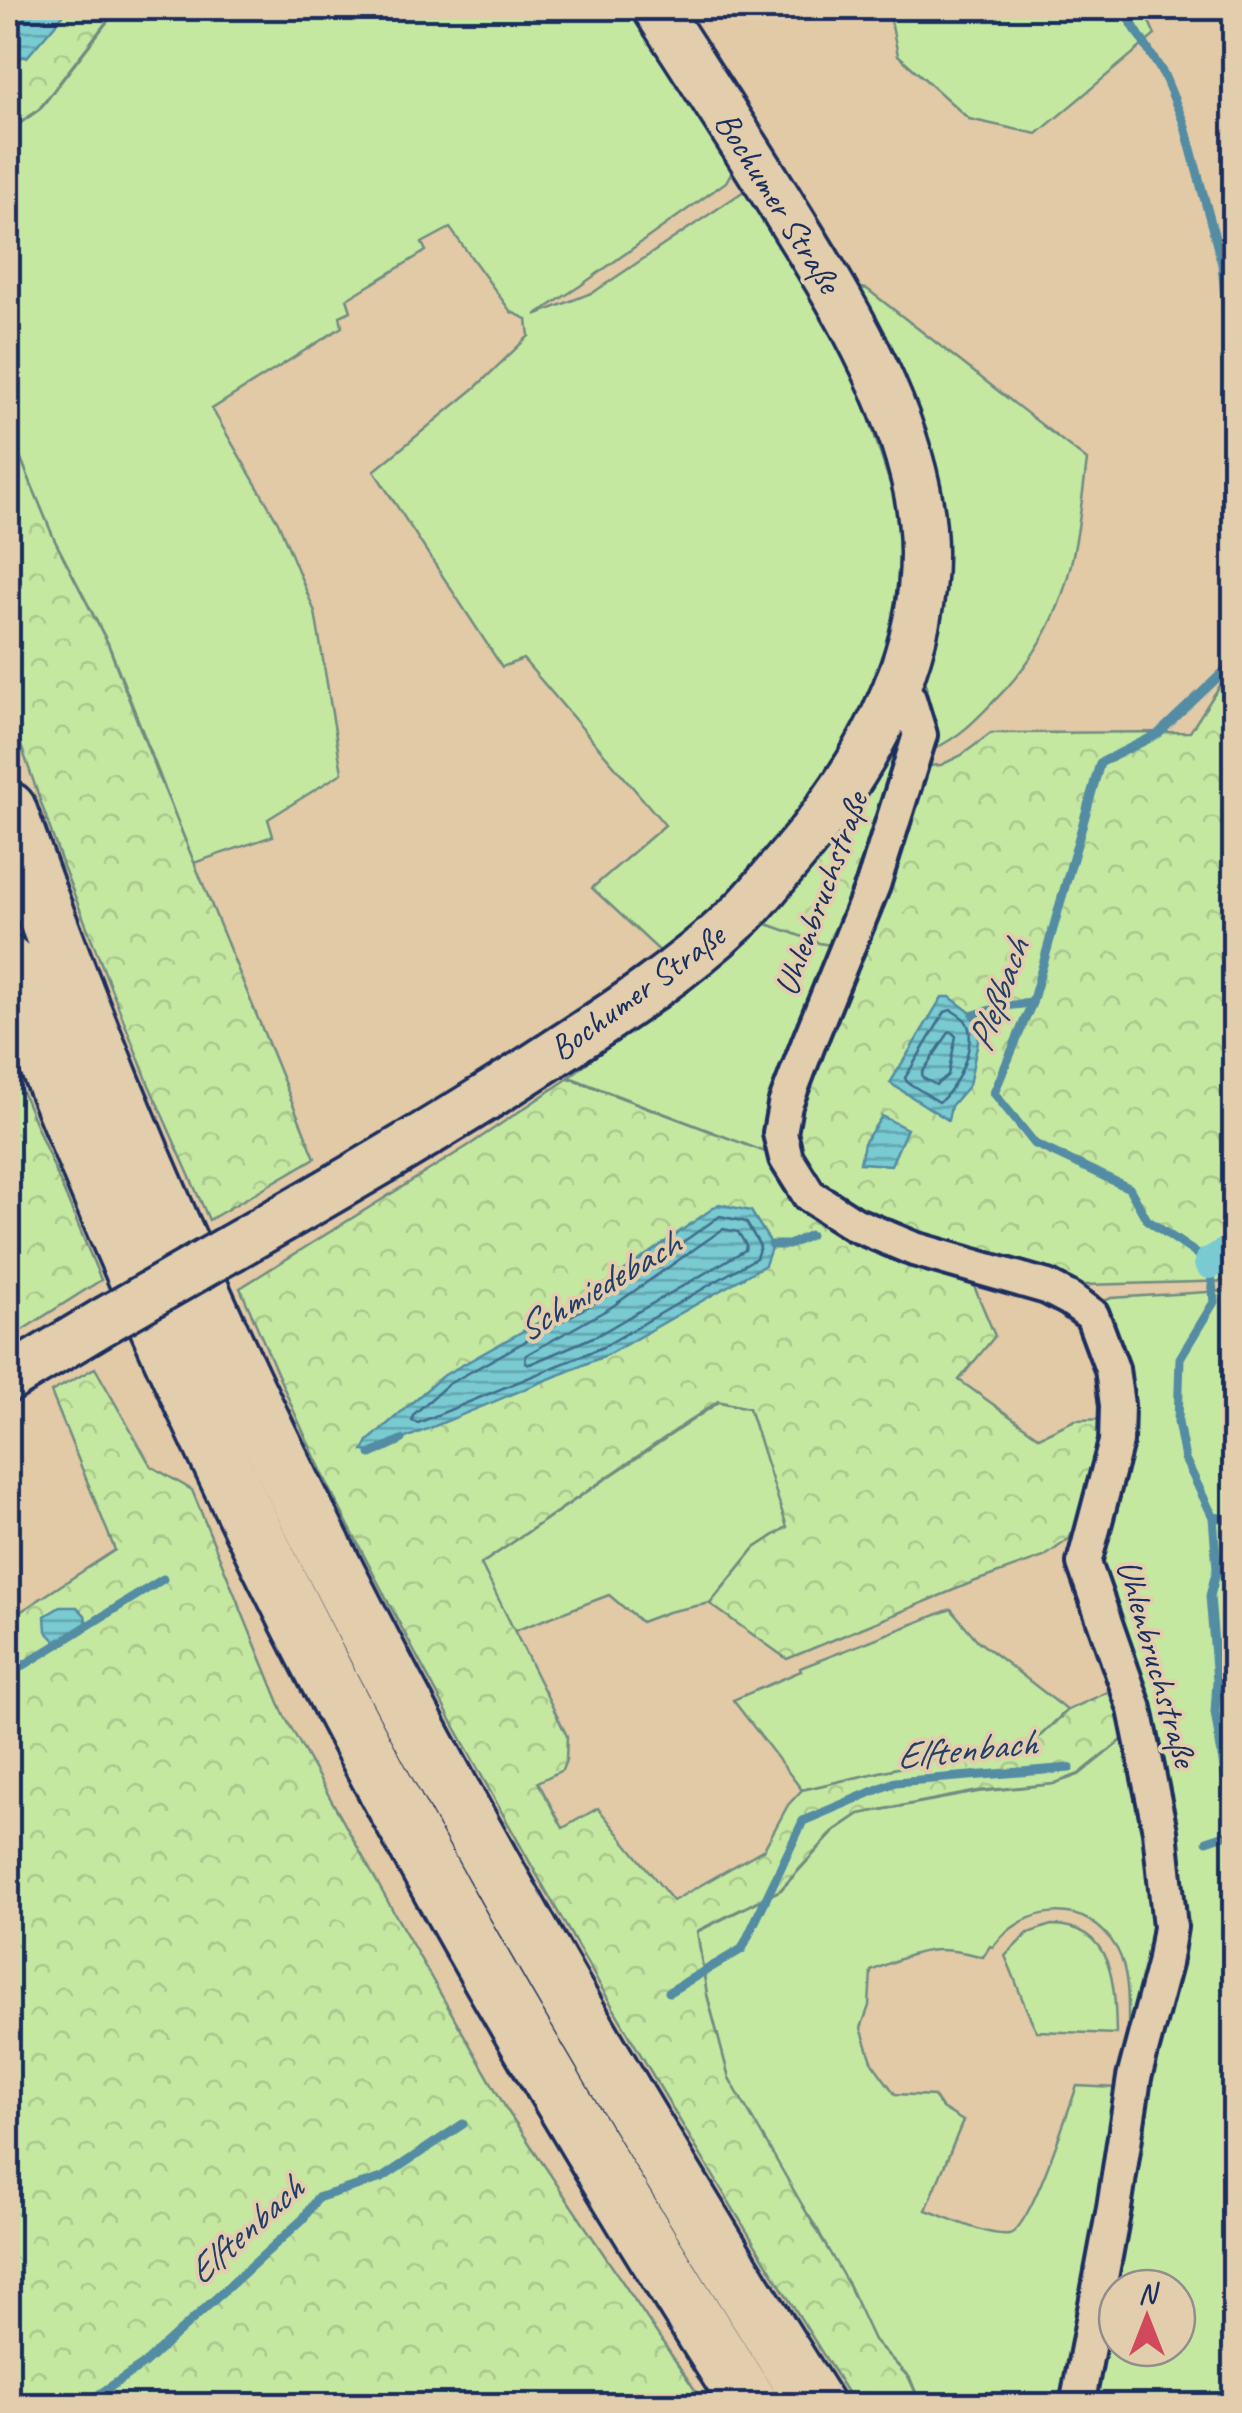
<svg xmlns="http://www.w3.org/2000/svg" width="1242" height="2413" viewBox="0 0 1242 2413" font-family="Caveat,sans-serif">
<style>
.green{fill:#c5e8a1;stroke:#708c80;stroke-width:2.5;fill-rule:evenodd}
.forest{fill:url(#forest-crowns);stroke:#708c80;stroke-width:2.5}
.water{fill:url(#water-rules);stroke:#538ca3;stroke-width:2.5}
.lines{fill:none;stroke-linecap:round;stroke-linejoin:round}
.shore{stroke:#416d8c;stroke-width:2.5}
.stream{stroke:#538ca3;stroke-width:9}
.canal{stroke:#79cad1;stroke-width:32}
.minor-casing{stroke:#1b2f5e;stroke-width:40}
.secondary-casing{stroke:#1b2f5e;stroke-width:52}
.motorway-casing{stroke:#1b2f5e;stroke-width:62}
.minor{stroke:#e2ceac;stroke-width:32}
.secondary{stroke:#e2ceac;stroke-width:45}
.motorway{stroke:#e2ceac;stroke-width:55}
.secondary-bridge-casing{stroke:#1b2f5e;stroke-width:52;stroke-linecap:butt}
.secondary-bridge{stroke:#e2ceac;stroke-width:45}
.labels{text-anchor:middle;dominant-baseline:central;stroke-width:8;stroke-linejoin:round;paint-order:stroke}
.street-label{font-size:35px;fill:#1b2f5e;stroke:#e2ceac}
.water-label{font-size:38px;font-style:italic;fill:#243e6a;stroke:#e2ceac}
</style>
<defs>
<pattern id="forest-crowns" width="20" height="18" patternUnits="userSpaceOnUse" patternTransform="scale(2.5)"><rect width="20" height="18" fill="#c5e8a1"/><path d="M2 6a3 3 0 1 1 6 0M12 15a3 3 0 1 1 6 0" fill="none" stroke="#a9c78d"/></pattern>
<pattern id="water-rules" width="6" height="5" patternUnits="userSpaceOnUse" patternTransform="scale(2.5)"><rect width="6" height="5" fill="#79cad1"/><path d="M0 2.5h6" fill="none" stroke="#62a4ad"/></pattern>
</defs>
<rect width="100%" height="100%" fill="#e2caa7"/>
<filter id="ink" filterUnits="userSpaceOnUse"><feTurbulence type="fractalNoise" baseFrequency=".01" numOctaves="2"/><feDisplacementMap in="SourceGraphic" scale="20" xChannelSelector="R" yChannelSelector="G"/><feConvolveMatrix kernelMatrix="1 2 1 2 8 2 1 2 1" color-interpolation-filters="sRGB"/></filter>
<g filter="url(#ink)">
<g class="green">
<path d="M118 8H631L732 171 726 182 580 286 535 315 594 292 750 187C777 233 807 278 832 325 853 363 867 411 880 453 888 479 899 506 902 534 921 697 777 855 666 957L592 888 665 825 523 659 502 667 374 471 476 387 529 336 527 319 511 312 450 228 422 243 426 251 347 299 351 311 340 316 342 327 212 409 278 522 315 612 342 773 268 819 273 836 194 863 108 643 54 539 8 427V132L40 109Z"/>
<path d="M883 8H1143L1155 35 1037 134 969 119 898 55 891 21Z"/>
<path d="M854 287 867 289 1087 460C1075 557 1069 625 997 698 975 721 961 736 932 750L926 684 921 669 936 617Z"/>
<path d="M763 923 835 946 772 1118 767 1153 569 1077Z"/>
<path d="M1224 1291 1234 1293V2405L1085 2406 1175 1943 1097 1557 1108 1501 1098 1304 1111 1298ZM1117 2288H1177V2348H1117Z"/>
<path d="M719 1402 749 1408 788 1526 755 1548 710 1603 668 1612 641 1622 609 1595 512 1632 481 1564Z"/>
<path d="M951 1609 978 1641 1067 1710 1038 1738 1013 1750 971 1751 802 1790 733 1700 801 1671 800 1668Z"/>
<path d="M1132 1732 1162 1884 1136 2034H1128C1128 2007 1130 1973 1117 1949 1087 1897 1025 1904 993 1947L990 1946 983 1957C932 1943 919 1951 871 1971L869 2006 861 2028 873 2064 895 2094 934 2096 942 2108 963 2121 926 2210C946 2217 989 2237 1009 2234 1030 2231 1068 2110 1077 2086L1117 2088 1070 2405H921L910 2378 874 2340 818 2230 789 2186 729 2078 707 1994 697 1932 781 1890 836 1830 859 1814 978 1792 1053 1784 1079 1775Z"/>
<path d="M1051 1925C1114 1925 1115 1986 1116 2034L1037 2031C1023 2007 1017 1981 1005 1956L1028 1933Z"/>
</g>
<g class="forest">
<path d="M8 8H117L39 109 8 132Z"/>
<path d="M8 428 54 539 108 644 149 752 315 1158 209 1220 149 1085 63 866 8 708Z"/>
<path d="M1234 664V1281L1084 1285 977 1261 866 1218 809 1177 793 1137 800 1098 888 877 928 766 941 765 962 755 991 733 1190 732Z"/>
<path d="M890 742 904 754 836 946 819 943 762 922Z"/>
<path d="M8 1058 101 1280 8 1339Z"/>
<path d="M569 1078 768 1153 780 1180 803 1203 971 1279 995 1336 959 1380 1039 1437 1075 1420 1110 1419 1093 1491 1069 1539 1044 1557 973 1582 787 1659 710 1604 755 1548 787 1527 749 1408 718 1401 481 1564 567 1736 566 1760 562 1770 538 1782 563 1828 598 1808 673 1901 764 1849 788 1805 802 1790 972 1751 1013 1750 1038 1738 1068 1710 1119 1687 1132 1732 1079 1774 1053 1784 978 1791 859 1814 835 1830 780 1890 697 1931 707 1995 729 2078 849 2286 874 2340 909 2378 921 2405H855C669 2111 494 1812 336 1501 301 1432 272 1359 240 1288L471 1144Z"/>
<path d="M95 1368 151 1466 192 1490 284 1715 392 1909 507 2110 705 2405 8 2406V1620L115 1550 51 1392Z"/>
</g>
<g class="water">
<path d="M8 8H69L27 57H15L8 49Z"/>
<path d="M942 997H950L974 1015 980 1031 969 1085 951 1106 948 1120 890 1083Z"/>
<path d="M882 1116 907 1129 891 1165 860 1163 864 1143Z"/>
<path d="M719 1204 751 1211 772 1245 765 1265 607 1355 372 1452 363 1451 368 1441 441 1377 598 1289Z"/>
<path d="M60 1607H77L85 1615 87 1626 58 1644 46 1631 45 1616Z"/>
</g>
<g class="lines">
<g class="shore">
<path d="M951 1010C956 1013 961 1016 965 1020 980 1039 956 1091 939 1102L907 1082 905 1078 945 1012Z"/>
<path d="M950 1031 956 1036 948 1075 936 1085 923 1078 922 1073Z"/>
<path d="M720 1216 746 1222 760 1246 756 1258 603 1347 418 1423 412 1421 413 1415 447 1385 603 1298Z"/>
<path d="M723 1229 738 1232 746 1245 745 1250 598 1335 530 1364 525 1362 526 1355 610 1308Z"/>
</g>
<g class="stream">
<path d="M1122 8 1164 75 1184 123 1222 264 1234 400"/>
<path d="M1234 662 1158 734 1100 763 1032 1003 994 1093 1035 1144 1129 1188 1147 1220 1210 1263 1214 1302 1180 1358 1178 1422 1185 1459 1213 1517 1217 1569 1210 1596 1217 1681 1215 1712 1234 1832"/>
<path d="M974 1015 1004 1006 1032 1003"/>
<path d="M772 1245H789L810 1235"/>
<path d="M371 1454 401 1440"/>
<path d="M1213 1517 1234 1520"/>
<path d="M8 1675 163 1579"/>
<path d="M1207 1841 1234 1832"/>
<path d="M669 1992 742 1949 803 1821 895 1782 1070 1768"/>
<path d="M82 2406 144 2364 303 2219 317 2198 382 2178 463 2124"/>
</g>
<path class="canal" d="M1210 1263 1234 1249"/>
<defs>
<path id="minor" d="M899 686 909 699 920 735 873 885 809 1042 785 1105 780 1133 786 1158 809 1195 854 1224 914 1249 1047 1287 1070 1299 1092 1315 1112 1369 1117 1405 1116 1442 1084 1563 1135 1709 1160 1831 1170 1927 1164 1964 1134 2078 1114 2208 1077 2406"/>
<g id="secondary">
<path d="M233 1247C343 1184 452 1121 558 1051 620 1011 681 970 736 919 754 903 769 882 785 864 874 761 946 630 917 490 896 388 838 296 784 209 742 141 699 75 656 8"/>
<path d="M8 1379 106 1320"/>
</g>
<g id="motorway">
<path d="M8 810C205 1376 496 1901 816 2406"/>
<path d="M8 964C72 1129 140 1292 216 1452 371 1782 555 2098 751 2406"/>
</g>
</defs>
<use href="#minor" class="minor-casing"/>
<use href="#secondary" class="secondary-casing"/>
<use href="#motorway" class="motorway-casing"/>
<use href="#minor" class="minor"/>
<use href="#secondary" class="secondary"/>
<use href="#motorway" class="motorway"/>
<defs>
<path id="secondary-bridge" d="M106 1320 233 1247"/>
</defs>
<use href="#secondary-bridge" class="secondary-bridge-casing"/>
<use href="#secondary-bridge" class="secondary-bridge"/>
</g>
</g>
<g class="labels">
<g class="street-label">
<text transform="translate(778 202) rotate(58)">Bochumer Straße</text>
<text transform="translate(821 894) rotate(-70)">Uhlenbruchstraße</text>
<text transform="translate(637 992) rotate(-36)">Bochumer Straße</text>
<text transform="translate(1157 1663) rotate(74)">Uhlenbruchstraße</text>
</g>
<g class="water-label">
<text transform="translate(998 995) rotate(-70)">Pleßbach</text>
<text transform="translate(598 1286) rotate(-30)">Schmiedebach</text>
<text transform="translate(966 1749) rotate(-6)">Elftenbach</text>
<text transform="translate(245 2230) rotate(-42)">Elftenbach</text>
</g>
</g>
<rect width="1242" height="2413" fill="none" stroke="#e2ceac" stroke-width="40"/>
<rect x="20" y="20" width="1202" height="2373" fill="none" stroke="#1b2f5e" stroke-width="4" filter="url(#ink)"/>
<g transform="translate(1147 2318)"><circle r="48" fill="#e2ceac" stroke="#928e8d" stroke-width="2.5"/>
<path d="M0-8L18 38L0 25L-18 38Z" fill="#d1495b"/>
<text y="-15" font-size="28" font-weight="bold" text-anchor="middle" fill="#1b2f5e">N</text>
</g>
</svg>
